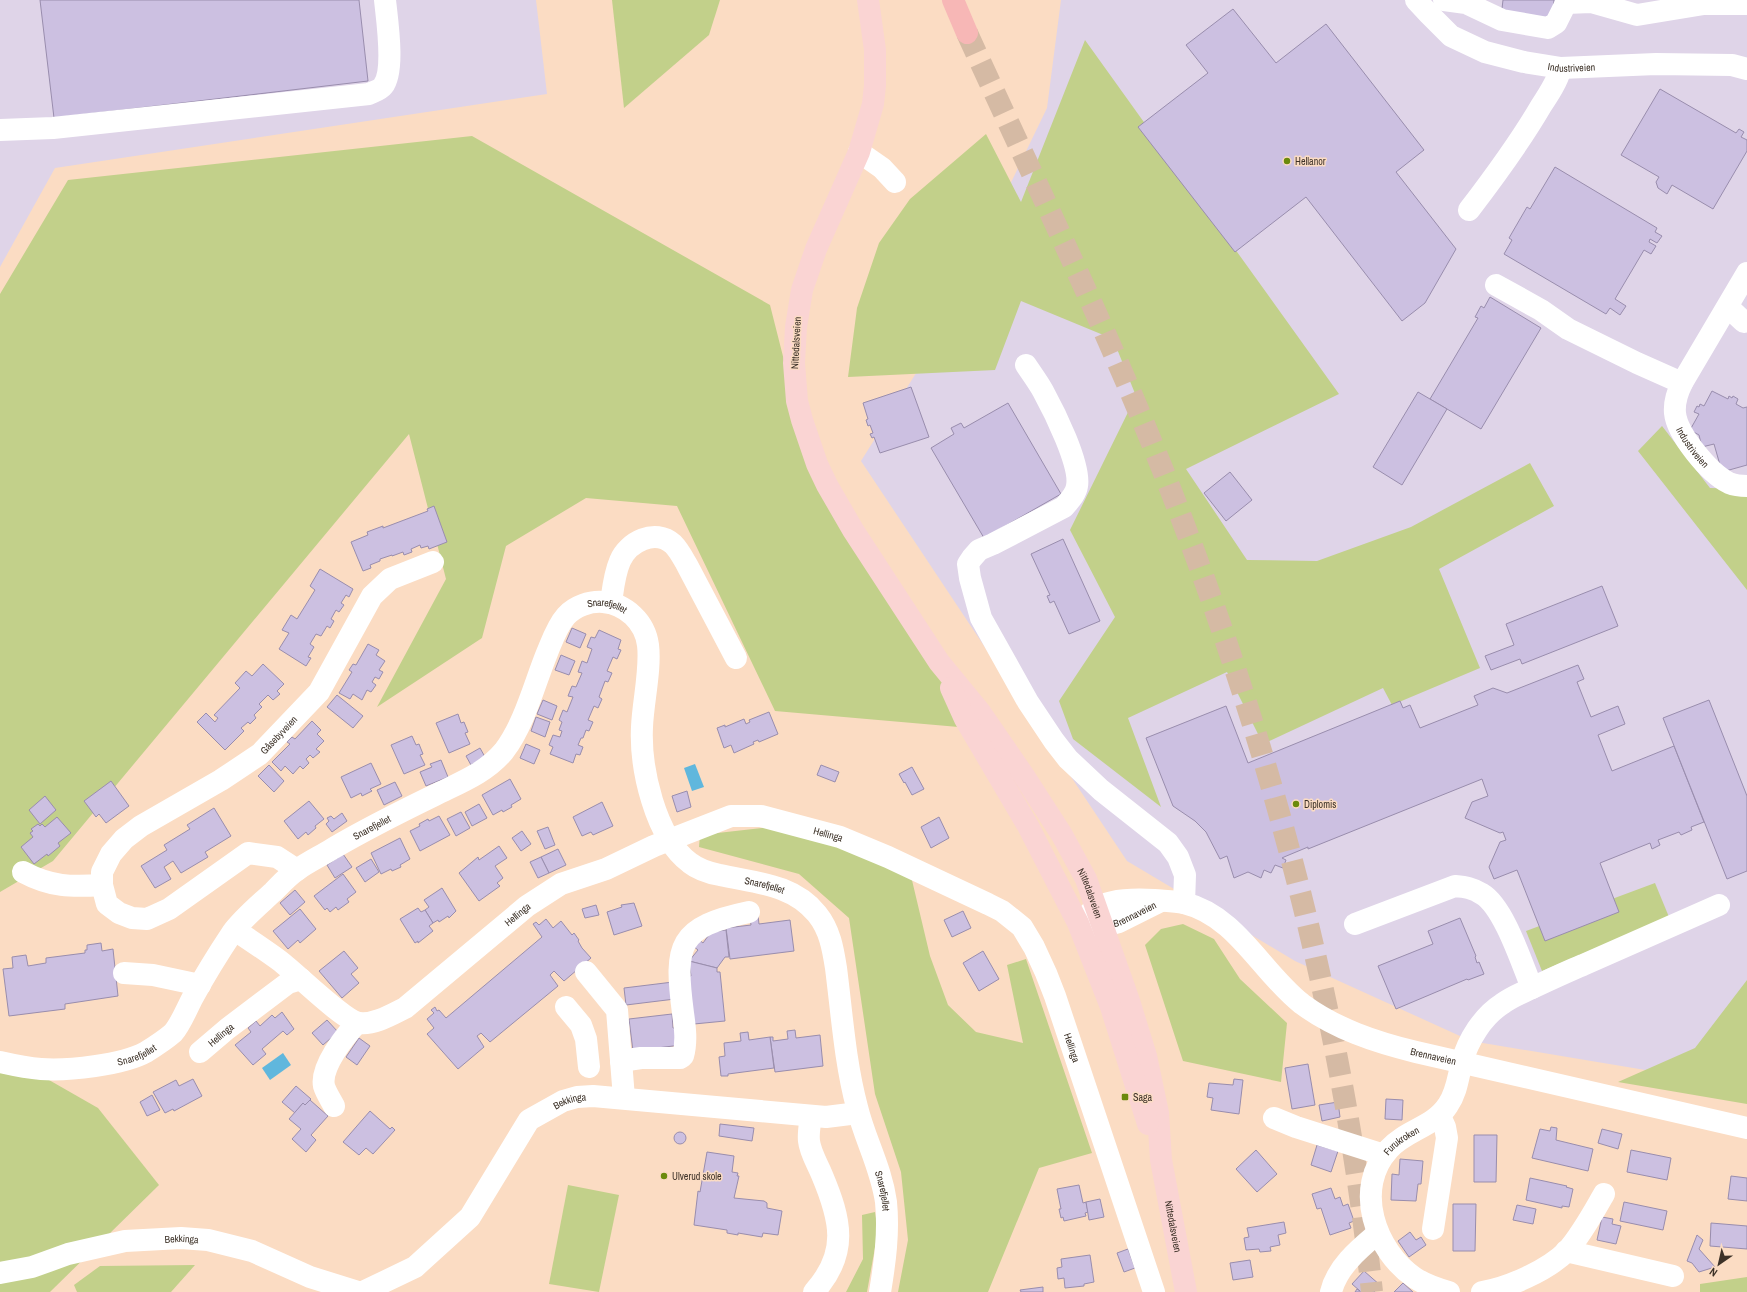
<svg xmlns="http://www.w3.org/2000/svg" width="1747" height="1292" viewBox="0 0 1747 1292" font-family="'Archivo Narrow',sans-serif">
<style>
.industrial{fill:#dfd4e8}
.green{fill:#c2d08a}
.water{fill:#60b7dd}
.building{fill:#ccc0e1;stroke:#998dad}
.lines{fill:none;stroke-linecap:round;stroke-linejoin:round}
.highway-tunnel{stroke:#d5baa4;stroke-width:22;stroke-dasharray:22 11;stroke-linecap:butt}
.minor{stroke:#fff;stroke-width:22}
.major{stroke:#fad4d3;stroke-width:22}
.highway{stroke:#f7b7b6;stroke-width:22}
.poi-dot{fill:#6a8a0c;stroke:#fbdcc3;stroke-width:1.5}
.labels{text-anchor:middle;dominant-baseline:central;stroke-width:3;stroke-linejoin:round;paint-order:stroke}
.street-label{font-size:10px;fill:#3c3127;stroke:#fbdcc3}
.poi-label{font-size:10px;fill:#3c3127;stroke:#fbdcc3;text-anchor:start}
</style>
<rect width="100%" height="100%" fill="#fbdcc3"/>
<g class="industrial">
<path d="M0 0H536L547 94 55 168 0 267Z"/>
<path d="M1061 0H1747V1087L1471 1041 1295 961 1127 861 861 461 928 354 1047 108Z"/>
</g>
<g class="green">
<path d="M612 0H720L709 35 624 108Z"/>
<path d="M1085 40 1339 394 1186 469 1247 560 1317 561 1411 527 1530 463 1554 506 1439 569 1480 668 1392 705 1383 688 1263 744 1227 672 1128 718 1161 807 1073 739 1059 701 1115 617 1070 530 1136 396 1113 339 1021 301 995 370 848 377 857 308 879 243 910 199 986 134 1021 202Z"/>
<path d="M472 136 770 305 790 384 824 480 993 730 775 711 677 506 586 498 506 546 482 638 377 707 446 579 409 434 53 861 0 892V294L68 180Z"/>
<path d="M1662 426 1710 488 1747 489V590L1638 451Z"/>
<path d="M770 827 846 848 911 876 930 956 948 1005 976 1032 1023 1043 1007 965 1026 959 1092 1153 1039 1168 988 1292H898L908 1240 901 1172 875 1094 849 918 799 874 699 847 700 835Z"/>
<path d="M1655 883 1669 917 1542 971 1526 931Z"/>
<path d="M1183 924 1214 939 1240 979 1287 1023 1281 1082 1183 1061 1145 945 1161 929Z"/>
<path d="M1747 980V1104L1618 1082 1695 1048Z"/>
<path d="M0 1052 98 1108 159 1185 50 1292H0Z"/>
<path d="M568 1185 619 1195 599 1292 549 1284Z"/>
<path d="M875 1212 878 1231 867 1292H846L863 1259 862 1215Z"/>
<path d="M195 1265 171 1292H77L74 1285 100 1266Z"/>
<path d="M1747 1277V1292H1700V1284Z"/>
</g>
<g class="water">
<path d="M695 764 704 787 692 791 684 768Z"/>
<path d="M283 1053 291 1065 270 1080 262 1068Z"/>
</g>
<g class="building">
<path d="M40 0H359L368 81 54 118Z"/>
<path d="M1503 0H1554L1552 22 1501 17Z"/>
<path d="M1233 9 1276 63 1326 24 1424 150 1396 172 1456 249 1425 303 1402 321 1306 197 1235 252 1138 127 1208 73 1186 45Z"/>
<path d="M1660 89 1736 133 1739 129 1744 132 1741 137 1747 140V151L1713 209 1672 185 1667 194 1658 188 1656 182 1659 177 1621 155Z"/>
<path d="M1555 167 1657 228 1655 232 1662 236 1657 243 1650 239 1649 242 1656 246 1651 254 1644 250 1615 299 1626 306 1620 315 1610 308 1606 314 1504 254 1512 240 1509 238 1527 207 1530 209Z"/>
<path d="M1490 297 1541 328 1481 429 1430 399 1478 318 1475 317 1481 306 1484 308Z"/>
<path d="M911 387 929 437 880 453 874 437 872 438 870 434 873 433 870 425 868 426 866 420 868 419 863 403Z"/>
<path d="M1712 391 1728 399 1729 396 1732 398 1733 396 1738 399 1736 404 1743 408 1747 407V465L1722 472 1714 444 1702 447 1699 435 1690 430 1699 414 1694 412 1697 406 1699 407 1700 404 1704 406Z"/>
<path d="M1418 392 1447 409 1402 485 1373 467Z"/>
<path d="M1008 403 1061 494 984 538 931 448 954 434 951 428 961 423 964 428Z"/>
<path d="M1230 472 1252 500 1226 521 1204 493Z"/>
<path d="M434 506 447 542 429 549 428 546 421 548 420 545 411 549 412 552 404 555 403 552 392 556V555L380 559V561L370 565 371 568 363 571 351 542 368 535 367 532 383 526V528L428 511 427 509Z"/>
<path d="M1063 539 1100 621 1069 634 1054 601 1050 603 1047 596 1050 595 1031 554Z"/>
<path d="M320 569 353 589 349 597 346 595 341 603 344 605 339 612 336 610 331 619 334 621 330 628 327 626 321 636 316 634 310 644 314 647 308 657 311 658 306 666 279 649 289 633 282 630 291 615 297 619 315 590 310 586Z"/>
<path d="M1602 586 1618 626 1522 664 1520 659 1491 670 1485 656 1514 645 1506 624Z"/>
<path d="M572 628 586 634 580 648 566 642Z"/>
<path d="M599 630 621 640 618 649 621 650 617 659 613 657 607 671 612 673 608 682 605 681 599 697 602 699 598 708 594 706 588 720 593 722 589 731 586 730 583 738H581L578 745 583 747 580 755 576 754 573 763 550 754 553 747 549 745 553 735 560 737 562 731 559 730 562 722 559 720 563 710 567 712 573 697 568 696 572 686 576 687 582 673 578 672 582 661 587 663 592 649 587 647 591 637 595 638Z"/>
<path d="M368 644 379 650 376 655 385 661 379 670 383 672 379 679 375 677 372 682 376 685 371 692 367 690 362 700 353 694 350 699 339 693 352 672 349 670 353 664 356 665Z"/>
<path d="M561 655 575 661 569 675 555 670Z"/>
<path d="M263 664 284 684 277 691 280 694 273 700 268 695 259 704 262 707 254 715 256 718 250 724 248 722 241 728 244 731 225 750 197 722 206 713 215 722 218 718 214 715 240 688 235 683 246 671 252 676Z"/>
<path d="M1578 665 1584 679 1577 682 1591 717 1618 706 1625 724 1598 735 1612 771 1674 746 1704 822 1691 827 1692 830 1681 835 1679 832 1658 840 1660 845 1652 849 1650 843 1600 863 1619 912 1545 941 1517 870 1494 879 1489 867 1500 842 1506 840 1503 832 1500 833 1465 818 1472 802 1488 796 1482 779 1308 849V847L1284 857 1282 858 1286 860 1283 868 1275 865 1271 873 1264 870 1261 878 1248 872 1234 878 1227 856 1220 859 1206 832 1195 821 1173 806 1146 738 1226 706 1248 763 1400 701 1403 708 1410 705 1420 728 1478 705 1474 696 1493 688 1507 693Z"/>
<path d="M337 695 363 716 353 728 327 707Z"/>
<path d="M543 700 557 706 552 720 537 714Z"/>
<path d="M1709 700 1747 796V871L1727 879 1663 718Z"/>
<path d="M769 712 778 734 759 742 758 740 753 742 754 744 734 753 731 745 724 748 717 728 725 725V727L744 719 746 724 750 722 749 720Z"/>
<path d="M458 714 461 723 464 722 468 732 465 733 470 744 449 753 436 723Z"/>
<path d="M536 717 550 722 545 737 531 731Z"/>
<path d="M312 721 321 730 317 734 324 741 316 749 320 752 313 758 310 755 306 759 309 763 303 769 300 766 293 774 285 766 281 771 272 762 290 744 287 742 292 737 295 739Z"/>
<path d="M412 736 416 745 419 744 423 754 420 755 425 765 404 774 391 745Z"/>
<path d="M526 744 540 750 534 764 520 758Z"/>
<path d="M480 748 485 757 471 765 466 756Z"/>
<path d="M441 760 448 777 426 786 420 772 432 767 430 764Z"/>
<path d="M371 763 381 784 370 789 372 791 362 796 361 793 351 798 341 777Z"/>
<path d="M269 765 284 781 274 792 258 776Z"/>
<path d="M821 765 839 772 835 782 817 775Z"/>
<path d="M912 767 924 789 912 795 905 782 904 783 899 774Z"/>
<path d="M510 779 521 799 511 805 512 807 503 812 502 810 493 815 482 795Z"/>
<path d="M111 781 129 806 106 823 99 814 96 817 84 801Z"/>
<path d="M395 782 402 796 384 805 377 790Z"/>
<path d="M687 791 691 807 677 812 672 796Z"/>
<path d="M45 796 56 810 40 824 29 810Z"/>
<path d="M309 801 324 819 315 826 316 828 308 835 306 832 298 839 284 821Z"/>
<path d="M602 802 613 826 593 835 591 832 582 836 573 817Z"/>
<path d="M479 804 487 818 472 826 465 812Z"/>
<path d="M214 808 231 836 205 852 208 857 181 873 173 861 164 867 171 879 155 888 141 866 167 850 164 845 190 829 187 825Z"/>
<path d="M461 812 470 828 456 836 447 819Z"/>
<path d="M342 813 347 821 332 832 326 824 329 821 327 818 331 816 334 819Z"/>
<path d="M439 816 450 835 420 851 410 831 420 826 419 824 428 819 429 821Z"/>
<path d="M57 817 71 833 58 843 60 846 48 856 47 854 34 864 21 847 33 837 30 833 33 831 31 829 38 824 40 826 42 824 45 827Z"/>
<path d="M939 817 949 838 931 848 921 827Z"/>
<path d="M548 827 555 845 545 849 537 831Z"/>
<path d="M522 831 531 844 521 851 512 838Z"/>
<path d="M400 838 410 859 400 865 401 867 392 871 391 869 381 874 371 853Z"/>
<path d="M499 846 507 858 495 866 503 878 497 883 500 886 479 901 459 873 478 857 479 860Z"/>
<path d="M558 849 566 865 549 873 541 857Z"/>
<path d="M343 854 352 867 335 878 327 865Z"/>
<path d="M541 857 549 873 538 878 530 862Z"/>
<path d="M371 859 379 872 365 882 356 868Z"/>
<path d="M343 874 356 892 347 899 349 902 338 910 336 907 330 912 327 908 325 910 314 896Z"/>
<path d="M442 888 456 911 449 918 448 916 439 922 438 920 433 923 425 910 429 907 424 900Z"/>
<path d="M295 890 305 902 290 915 280 903Z"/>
<path d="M634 903 642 926 614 935 607 912 622 907 621 905Z"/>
<path d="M596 905 599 915 585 918 582 909Z"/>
<path d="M418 908 421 912 425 910 433 923 429 926 433 931 418 943V941L415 943 400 919Z"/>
<path d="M300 909 316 929 300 943 298 940 288 949 273 931Z"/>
<path d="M963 911 971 928 952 937 944 920Z"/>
<path d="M758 916 759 924 790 920 794 951 730 959 726 928 751 925 750 917Z"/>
<path d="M1460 918 1476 956 1475 957 1477 963 1479 962 1484 974 1468 980 1467 979 1396 1009 1378 966 1433 944 1428 931Z"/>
<path d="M546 919 553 928 561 921 572 935 574 933 579 940 578 941 582 948 591 958 564 981 554 971 550 975 558 986 490 1042 481 1033 477 1036 484 1047 458 1069 427 1034 434 1028 427 1019 434 1013 431 1010 435 1007 437 1011 439 1010 446 1018 542 937 533 924 536 922 539 925Z"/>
<path d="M726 930 729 957H725L717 968 689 961 698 950 693 946 698 939 703 943 711 932Z"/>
<path d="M101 943 102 951 113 949 118 996 65 1004V1009L9 1016 3 969 13 968 12 957 26 955 28 966 46 963V958L85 953V950H87V945Z"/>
<path d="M344 951 358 968 351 974 359 983 342 998 319 971Z"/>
<path d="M983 951 999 979 979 991 963 963Z"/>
<path d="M689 961 717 968V972H720L725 1021 694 1024 688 976H691Z"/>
<path d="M673 982 675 999 626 1005 624 988Z"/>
<path d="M282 1012 294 1029 287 1035 283 1031 262 1049 266 1054 253 1065 235 1045 251 1032 248 1028 256 1021 260 1026 272 1015 275 1018Z"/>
<path d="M672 1014 673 1028H679L681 1045 633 1051 629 1019Z"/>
<path d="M327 1020 338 1032 323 1045 312 1033Z"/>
<path d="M795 1030 796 1038 820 1035 823 1066 775 1072 770 1037H773V1041L788 1039 787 1031Z"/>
<path d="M748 1032 749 1040 770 1037 774 1068 728 1074V1076H721L719 1057 725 1056 724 1043 741 1041 740 1033Z"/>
<path d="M359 1038 370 1046 357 1065 346 1057Z"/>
<path d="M1308 1064 1315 1105 1292 1109 1285 1068Z"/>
<path d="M193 1079 202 1096 174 1111 173 1109 165 1113 153 1092 176 1080 179 1086Z"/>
<path d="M1234 1079 1243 1080 1239 1114 1211 1110 1213 1098 1207 1097 1209 1083 1233 1085Z"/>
<path d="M296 1086 311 1099 305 1105 303 1103 295 1113 282 1102Z"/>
<path d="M152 1095 160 1110 147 1116 140 1102Z"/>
<path d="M1386 1099 1403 1100 1402 1120 1385 1119Z"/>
<path d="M310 1100 328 1116 311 1135 316 1140 306 1152 292 1139 301 1129 289 1119 303 1103 305 1105Z"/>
<path d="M1338 1102 1340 1117 1322 1121 1319 1105Z"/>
<path d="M370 1111 390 1129 392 1127 395 1130 373 1154 366 1148 359 1155 343 1142Z"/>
<path d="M720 1124 754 1128 752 1141 719 1136Z"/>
<path d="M1551 1127 1557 1128 1556 1140 1593 1149 1588 1171 1532 1158 1540 1129 1550 1131Z"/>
<path d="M1602 1129 1622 1134 1618 1149 1598 1143Z"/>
<circle cx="680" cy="1138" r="6"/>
<path d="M1474 1135H1497L1496 1182H1474Z"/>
<path d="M1317 1145 1338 1151 1331 1172 1311 1165Z"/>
<path d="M1256 1150 1277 1174 1257 1192 1236 1169Z"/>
<path d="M1631 1150 1671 1158 1667 1180 1627 1172Z"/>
<path d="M707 1152 734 1156 732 1172 738 1173 737 1176H739L734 1198 764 1201 767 1203V1208L782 1211 778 1235 763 1233 762 1237 738 1233V1235L727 1233V1230L694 1225 698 1191 700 1192Z"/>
<path d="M1400 1159 1423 1161 1421 1184H1418L1416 1201 1391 1200 1392 1174 1399 1175Z"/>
<path d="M1731 1176 1747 1178V1201L1728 1199Z"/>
<path d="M1530 1178 1567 1186 1566 1187 1573 1189 1569 1207 1562 1206V1208L1526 1200Z"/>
<path d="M1079 1185 1083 1203 1086 1202 1088 1212 1085 1213 1086 1216 1064 1221 1063 1217 1061 1218 1059 1209H1061L1057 1189Z"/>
<path d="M1331 1188 1335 1199 1340 1197 1343 1206 1348 1204 1354 1221 1349 1223 1351 1228 1330 1235 1321 1208 1317 1209 1312 1194Z"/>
<path d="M1100 1199 1104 1217 1089 1220 1086 1202Z"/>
<path d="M1624 1202 1667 1211 1663 1230 1620 1221Z"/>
<path d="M1453 1204H1476L1475 1251H1453Z"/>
<path d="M1517 1205 1536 1209 1533 1224 1513 1220Z"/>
<path d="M1602 1217 1613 1219 1612 1224 1621 1226 1616 1244 1597 1240Z"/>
<path d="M1284 1222 1286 1233 1278 1235 1280 1245 1270 1247 1271 1251 1260 1252 1259 1249 1246 1250 1244 1238 1249 1237 1247 1228Z"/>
<path d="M1711 1223 1747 1226V1249L1710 1246Z"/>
<path d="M1410 1232 1416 1240 1421 1237 1426 1245 1409 1257 1398 1241Z"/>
<path d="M1697 1235 1703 1240 1699 1249 1715 1267 1699 1272 1692 1263 1687 1261Z"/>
<path d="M1128 1249 1135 1268 1124 1272 1117 1253Z"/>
<path d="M1090 1255 1094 1282 1084 1284V1286L1065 1288 1064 1278 1058 1279 1057 1268 1062 1267 1061 1259Z"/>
<path d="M1250 1260 1253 1277 1233 1280 1230 1263Z"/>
<path d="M1364 1271 1380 1285 1374 1292H1355L1357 1289 1360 1291 1352 1284Z"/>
<path d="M1403 1283 1413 1292H1394Z"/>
<path d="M1043 1287V1292H1021L1020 1290Z"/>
</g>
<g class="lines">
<path class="highway-tunnel" d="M967 33C1041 195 1120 355 1183 522 1277 769 1344 1029 1372 1292"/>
<g class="minor">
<path id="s1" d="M1416 0 1429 14 1451 36 1485 52 1524 62 1561 68 1656 64 1732 65 1747 69"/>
<path d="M1444 0 1466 3 1502 20 1548 28 1556 23 1566 3 1591 2 1637 15 1704 4H1747"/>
<path d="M0 130 53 128 369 94C373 92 380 90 383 86 395 71 387 20 385 0"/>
<path d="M859 152 882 168 895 182"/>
<path d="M1469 210C1495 176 1520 142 1541 106 1549 94 1557 82 1561 68"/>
<path id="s2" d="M1747 273 1682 383C1677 393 1674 402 1675 413 1677 434 1709 473 1729 483 1734 485 1741 486 1747 486"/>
<path d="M1496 285 1541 310 1568 329 1637 363 1682 383"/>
<path d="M1728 307 1744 322"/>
<path d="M1026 365C1032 374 1038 382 1043 391 1054 411 1081 465 1077 486 1076 494 1069 501 1064 507L993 544 979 550 972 558 968 564 970 578 981 618 1028 702 1054 741 1068 759 1101 790 1168 843 1178 857 1185 875 1184 903"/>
<path d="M611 603C613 589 614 575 620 561 628 542 655 528 673 544 679 550 683 558 687 565L736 658"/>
<path id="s3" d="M297 870 277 857 248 853 169 909 147 919 132 918 119 913 107 904 102 885V872L111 854 124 839 141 826 221 780 260 754 319 692 372 596 390 579 433 562"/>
<path d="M23 872C51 887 71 887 102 885"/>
<path id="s4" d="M1081 921C1086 917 1090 912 1095 909 1109 899 1138 899 1154 900 1164 901 1174 901 1184 903 1237 916 1261 972 1302 1004 1336 1029 1375 1042 1416 1052L1747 1128"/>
<path id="s5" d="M1084 924 1103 926 1119 922 1161 901"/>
<path d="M1355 924 1455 886C1465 887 1473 888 1482 894 1504 907 1522 964 1532 988"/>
<path id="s6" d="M235 930C250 940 265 950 280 961 296 973 343 1020 359 1023 374 1025 391 1015 405 1008L527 906 561 884 606 869 654 846 731 816H761L840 837 888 857 988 904 1002 911 1022 927 1034 947 1046 973 1055 996 1154 1292"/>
<path d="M586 972 617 1010 624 1098"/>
<path d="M124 973 153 975 200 985"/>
<path d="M566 1007 581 1025 586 1039 589 1067"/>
<path id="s7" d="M200 1052 227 1029 288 983 301 979"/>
<path d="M621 1061 641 1058H680L683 1056C687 1042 685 1027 683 1013 674 944 678 927 749 912"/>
<path id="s8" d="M0 1062C13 1065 27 1068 41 1069 67 1071 123 1065 146 1052 154 1047 166 1039 173 1033 181 1024 187 1008 193 997 205 975 218 954 232 933 243 918 259 905 273 892 280 885 288 876 297 870 308 862 321 856 332 849 366 829 400 812 435 795 459 783 486 773 504 751 525 723 534 685 547 653 552 641 557 626 566 616 575 606 590 601 603 602 626 604 645 622 648 645 651 669 643 702 642 727 640 768 655 837 690 863 699 870 709 873 720 875 756 883 793 884 817 914 830 930 833 949 836 968 842 1015 845 1062 857 1107 865 1140 881 1167 886 1202 889 1232 885 1262 880 1292"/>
<path d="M334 1106C331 1100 326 1093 324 1086 320 1067 345 1036 357 1023"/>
<path d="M811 1116C810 1124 808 1133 809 1141 810 1152 818 1165 822 1175 841 1220 849 1253 814 1292"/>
<path d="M1274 1118 1296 1127 1384 1155"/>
<path d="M1433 1229 1447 1138 1445 1127 1440 1116"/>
<path d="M1566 1251 1673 1276"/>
<path id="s9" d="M0 1273 32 1267 68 1254 125 1241 181 1238 208 1240 252 1251 310 1277 358 1292"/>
<path id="s10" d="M363 1292 415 1267 470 1217 529 1120 563 1101 577 1097 593 1096 826 1117 858 1113"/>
<path d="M1331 1292C1337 1267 1359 1249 1378 1233"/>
<path id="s11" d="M1449 1292C1438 1289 1426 1285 1415 1278 1375 1251 1353 1188 1389 1149 1406 1130 1434 1127 1448 1105 1457 1092 1458 1077 1462 1062 1468 1040 1483 1016 1502 1004 1511 997 1522 993 1532 988 1549 980 1566 972 1583 965 1628 945 1673 925 1719 905"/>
<path d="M1482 1292C1508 1288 1548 1270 1567 1251 1582 1234 1593 1213 1604 1194"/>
</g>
<g class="major">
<path id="s12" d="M868 0 875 50V85L873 104 859 152 816 249 802 290 796 327 794 363 797 401 802 420 817 464 827 485 853 530 939 662 980 712 1024 776 1062 835 1086 879 1129 1001 1146 1056 1158 1113 1161 1160 1186 1292"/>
<path d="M951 688 965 719 1028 826 1078 923 1111 1007 1148 1124"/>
</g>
<path class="highway" d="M953 0 967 33"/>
</g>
<g class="poi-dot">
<circle cx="1287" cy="161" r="4"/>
<circle cx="1296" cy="804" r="4"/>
<rect x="1121" y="1093" width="8" height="8" rx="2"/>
<circle cx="664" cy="1176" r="4"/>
</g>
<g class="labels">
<g class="street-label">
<text stroke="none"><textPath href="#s1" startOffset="176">Industriveien</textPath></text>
<text transform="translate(796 343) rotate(-87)">Nittedalsveien</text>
<text stroke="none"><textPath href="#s2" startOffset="198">Industriveien</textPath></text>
<text stroke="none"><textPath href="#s8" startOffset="823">Snarefjellet</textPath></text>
<text stroke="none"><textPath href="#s3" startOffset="478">Gåsebyveien</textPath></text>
<text stroke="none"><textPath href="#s8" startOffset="475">Snarefjellet</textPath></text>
<text stroke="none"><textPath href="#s6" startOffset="687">Hellinga</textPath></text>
<text stroke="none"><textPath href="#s8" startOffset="1195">Snarefjellet</textPath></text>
<text stroke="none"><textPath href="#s12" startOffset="992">Nittedalsveien</textPath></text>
<text stroke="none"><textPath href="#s5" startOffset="53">Brennaveien</textPath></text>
<text stroke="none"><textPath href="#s6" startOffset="351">Hellinga</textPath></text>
<text stroke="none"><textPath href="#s7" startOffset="27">Hellinga</textPath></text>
<text stroke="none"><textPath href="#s6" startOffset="1034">Hellinga</textPath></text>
<text stroke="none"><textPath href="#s8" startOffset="139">Snarefjellet</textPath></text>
<text stroke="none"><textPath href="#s4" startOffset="409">Brennaveien</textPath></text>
<text stroke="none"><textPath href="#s10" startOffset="291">Bekkinga</textPath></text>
<text stroke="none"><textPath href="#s11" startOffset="200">Furukroken</textPath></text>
<text stroke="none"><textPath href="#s8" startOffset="1543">Snarefjellet</textPath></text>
<text stroke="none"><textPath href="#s12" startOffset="1337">Nittedalsveien</textPath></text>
<text stroke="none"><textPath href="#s9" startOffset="186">Bekkinga</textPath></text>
</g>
<g class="poi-label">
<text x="1295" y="161">Hellanor</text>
<text x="1304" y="804">Diplomis</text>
<text x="1133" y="1097">Saga</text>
<text x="672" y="1176">Ulverud skole</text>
</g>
</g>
<g transform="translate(1719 1264) rotate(214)" stroke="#fbdcc3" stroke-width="3" paint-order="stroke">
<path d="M0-3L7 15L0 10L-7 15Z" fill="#3c3127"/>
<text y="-6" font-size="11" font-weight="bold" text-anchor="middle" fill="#3c3127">N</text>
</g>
</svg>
